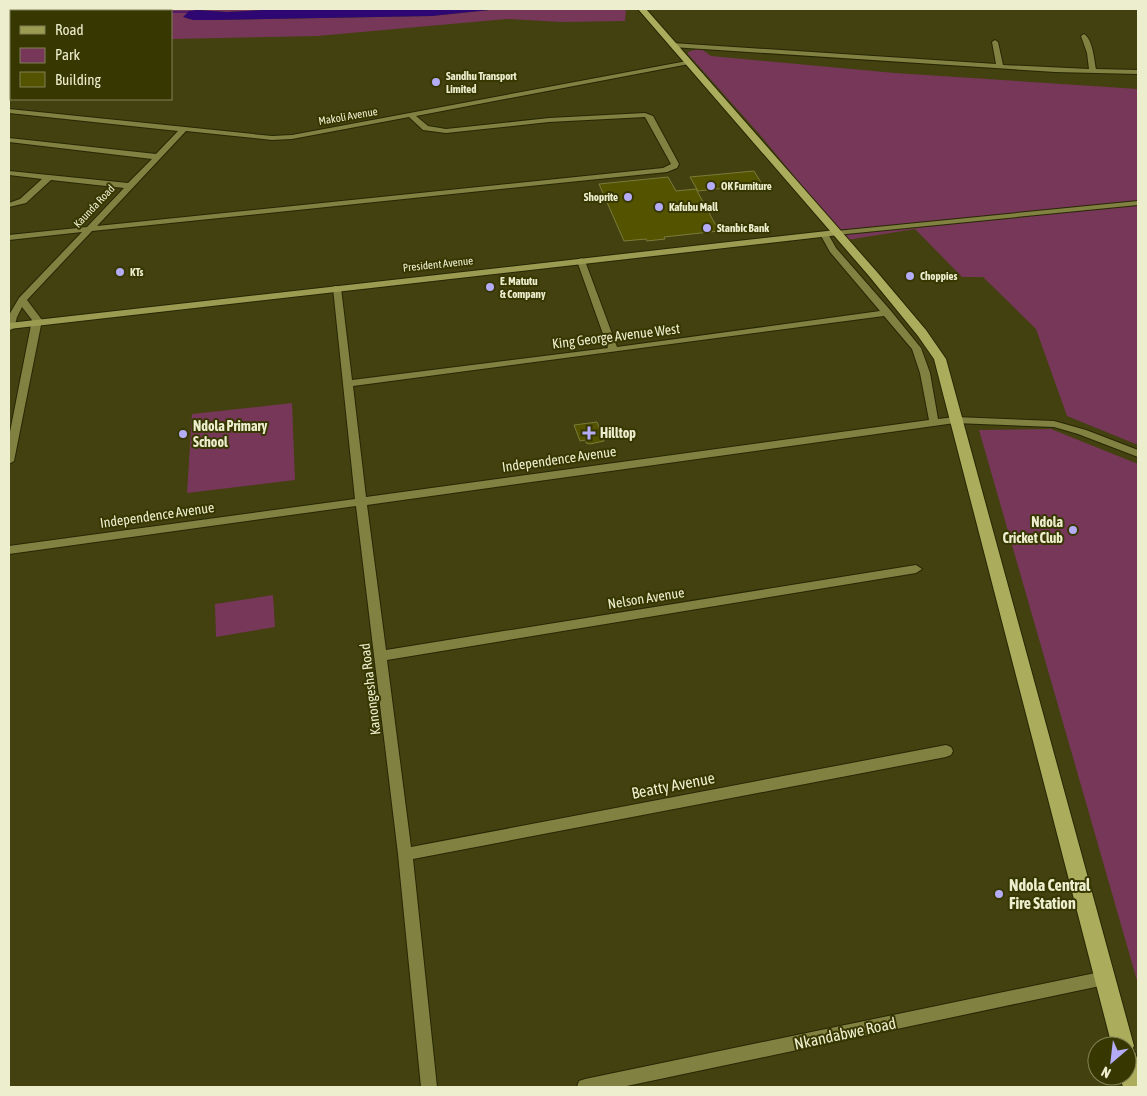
<svg xmlns="http://www.w3.org/2000/svg" width="1147" height="1096" viewBox="0 0 1147 1096" font-family="'Asap Condensed',sans-serif">
<style>
.green{fill:#763759}
.water{fill:#2f0772}
.lines{fill:none;stroke-linecap:round;stroke-linejoin:round}
.stream{stroke:#2f0772;stroke-width:1}
.building{fill:#545300;stroke:#7b7b3c}
.minor-casing{stroke:#272705;stroke-width:2}
.major-casing{stroke:#272705;stroke-width:2}
.highway-casing{stroke:#272705;stroke-width:2}
.minor{fill:#818142;fill-rule:evenodd}
.major{fill:#9b9b52;fill-rule:evenodd}
.highway{fill:#acad5c;fill-rule:evenodd}
.rail-casing{stroke:#9c9c74;stroke-width:2.5}
.rail{stroke:#373702;stroke-width:1;stroke-dasharray:4.5;stroke-linecap:butt}
.poi-dot{fill:#b5acf8;stroke:#373702;stroke-width:2}
.labels{text-anchor:middle;dominant-baseline:central;stroke-width:4;stroke-linejoin:round;paint-order:stroke}
.far-poi-label{font-size:11px;font-weight:bold;fill:#edeece;stroke:#373702;text-anchor:start}
.far-street-label{font-size:11px;fill:#edeece;stroke:#373702}
.street-label{font-size:14px;fill:#edeece;stroke:#373702}
.poi-label{font-size:14px;font-weight:bold;fill:#edeece;stroke:#373702;text-anchor:start}
.near-street-label{font-size:16px;fill:#edeece;stroke:#373702}
.near-poi-label{font-size:16px;font-weight:bold;fill:#edeece;stroke:#373702;text-anchor:start}
</style>
<rect width="100%" height="100%" fill="#42410f"/>
<g class="green">
<path d="M9 9H282L227 12 197 10 187 19 215 20 432 16 499 9H626L625 21 562 22 507 19 317 36 171 39V11H11V43H9Z"/>
<path d="M700 48 711 56 895 73 1138 89V445L1067 416 1036 329 983 277H962L915 229 847 240 761 136 688 54V52Z"/>
<path d="M292 403 295 480 187 493 192 414Z"/>
<path d="M1051 429 1138 464V984L979 430Z"/>
<path d="M273 595 275 627 216 637 215 604Z"/>
</g>
<path class="water" d="M282 9H499L432 16 215 20H193L183 17 189 11 197 10 227 12Z"/>
<g class="lines">
<g class="stream">
<path d="M13 9 31 11"/>
<path d="M107 9 126 11"/>
<path d="M73 11 93 9"/>
<path d="M171 12H190"/>
</g>
</g>
<g class="building">
<path d="M754 171 762 184 698 191 690 177Z"/>
<path d="M668 177 676 191 696 189 719 231 664 237 665 239 647 241 646 239 624 241 599 184Z"/>
<path d="M597 422 604 441 590 444 586 443V440L580 441 574 425Z"/>
</g>
<g class="lines">
<defs>
<g id="minor">
<path d="M1084 34C1093 40 1094 59 1096 69L1138 70V74L1055 72 672 47 669 45 672 43 996 64 992 42 995 40 998 42 1003 65 1089 69 1087 53 1081 36Z"/>
<path d="M687 61 690 63 689 64 416 116 428 126 446 129 549 118 645 113 653 116 679 164 677 168 667 172 92 231 27 300 42 320 14 461 9 464V437L32 320 22 307 17 317 14 328 9 331V315L19 298 82 232 9 240V235L87 227 124 188 51 180 26 203 9 207V203L20 199 42 179 9 175V171L128 183 152 159 9 142V138L156 154 178 131 9 113V109L272 136 292 135ZM409 117 423 130 446 133 549 122 645 117 671 164 663 168 97 226 186 131 272 140 292 139Z"/>
<path d="M1138 201V205L836 235 832 233 836 231Z"/>
<path d="M821 232H827L836 248 891 311 921 348 930 373 938 419 955 417 1054 421 1086 430 1138 450V457L1078 434 1054 427 955 423 367 505 386 650 916 565 922 569 916 573 387 660 411 847 946 745 951 747 953 751 951 755 946 757 413 859 437 1087H421L398 854 356 506 9 554V546L355 499 333 288 334 286H340L341 288 352 380 608 348 577 261 581 258 585 261 617 347 880 311 830 252 820 234ZM884 316 912 349 920 373 929 420 366 497 353 386Z"/>
<path d="M1105 971 1110 973 1113 978 1110 983 1105 985 622 1087H577L579 1081 585 1079Z"/>
</g>
<path id="major" d="M836 230 839 231V235L9 329V323Z"/>
<path id="highway" d="M638 9H646L877 272 926 330 946 359 1134 1046 1131 1051 1135 1052 1138 1062V1087H1123L1120 1076H1127V1046H1112L934 359 918 336 869 276Z"/>
</defs>
<use href="#minor" class="minor-casing"/>
<use href="#major" class="major-casing"/>
<use href="#highway" class="highway-casing"/>
<use href="#minor" class="minor"/>
<use href="#major" class="major"/>
<use href="#highway" class="highway"/>
<defs>
<g id="rail">
<path d="M33 11 36 9"/>
<path d="M9 32 11 29"/>
</g>
</defs>
<use href="#rail" class="rail-casing"/>
<use href="#rail" class="rail"/>
</g>
<g class="poi-dot">
<circle cx="436" cy="82" r="5"/>
<circle cx="711" cy="186" r="5"/>
<circle cx="628" cy="197" r="5"/>
<circle cx="659" cy="207" r="5"/>
<circle cx="707" cy="228" r="5"/>
<circle cx="120" cy="272" r="5"/>
<circle cx="910" cy="276" r="5"/>
<circle cx="490" cy="287" r="5"/>
<path d="M586.5 425.5h5v5h5v5h-5v5h-5v-5h-5v-5h5z"/>
<circle cx="183" cy="434" r="5"/>
<circle cx="1073" cy="530" r="5"/>
<circle cx="999" cy="894" r="5"/>
</g>
<g class="labels">
<g class="far-poi-label">
<text x="446" y="76">Sandhu Transport<tspan x="446" dy="13">Limited</tspan></text>
<text x="721" y="186">OK Furniture</text>
<text x="618" y="197" text-anchor="end">Shoprite</text>
<text x="669" y="207">Kafubu Mall</text>
<text x="717" y="228">Stanbic Bank</text>
<text x="130" y="272">KTs</text>
<text x="920" y="276">Choppies</text>
<text x="500" y="281">E. Matutu<tspan x="500" dy="13">&amp; Company</tspan></text>
</g>
<g class="far-street-label">
<text transform="translate(348 116) rotate(-10)">Makoli Avenue</text>
<text transform="translate(94 206) rotate(-47)">Kaunda Road</text>
<text transform="translate(438 264) rotate(-6)">President Avenue</text>
</g>
<g class="street-label">
<text transform="translate(616 336) rotate(-7)">King George Avenue West</text>
<text transform="translate(559 459) rotate(-8)">Independence Avenue</text>
<text transform="translate(157 515) rotate(-8)">Independence Avenue</text>
<text transform="translate(646 598) rotate(-9)">Nelson Avenue</text>
<text transform="translate(370 689) rotate(-97)">Kanongesha Road</text>
</g>
<g class="poi-label">
<text x="193" y="426">Ndola Primary<tspan x="193" dy="16">School</tspan></text>
<text x="600" y="433">Hilltop</text>
<text x="1063" y="522" text-anchor="end">Ndola<tspan x="1063" dy="16">Cricket Club</tspan></text>
</g>
<g class="near-street-label">
<text transform="translate(673 785) rotate(-11)">Beatty Avenue</text>
<text transform="translate(845 1033) rotate(-12)">Nkandabwe Road</text>
</g>
<g class="near-poi-label">
<text x="1009" y="885">Ndola Central<tspan x="1009" dy="18">Fire Station</tspan></text>
</g>
</g>
<rect width="1147" height="1096" fill="none" stroke="#edeece" stroke-width="20"/>
<rect x="10" y="10" width="162" height="90" fill="#373702" stroke="#808054"/>
<rect x="20" y="26" width="25" height="8" fill="#9b9b52" stroke="#808054"/>
<text x="55" y="35" font-size="15" fill="#edeece">Road</text>
<rect x="20" y="48" width="25" height="15" fill="#763759" stroke="#808054"/>
<text x="55" y="60" font-size="15" fill="#edeece">Park</text>
<rect x="20" y="72" width="25" height="15" fill="#545300" stroke="#808054"/>
<text x="55" y="85" font-size="15" fill="#edeece">Building</text>
<g transform="translate(1112 1061) rotate(208)"><circle r="24" fill="#373702" stroke="#808054"/>
<path d="M0-4L9 19L0 12L-9 19Z" fill="#b5acf8"/>
<text y="-8" font-size="14" font-weight="bold" text-anchor="middle" fill="#edeece">N</text>
</g>
</svg>
